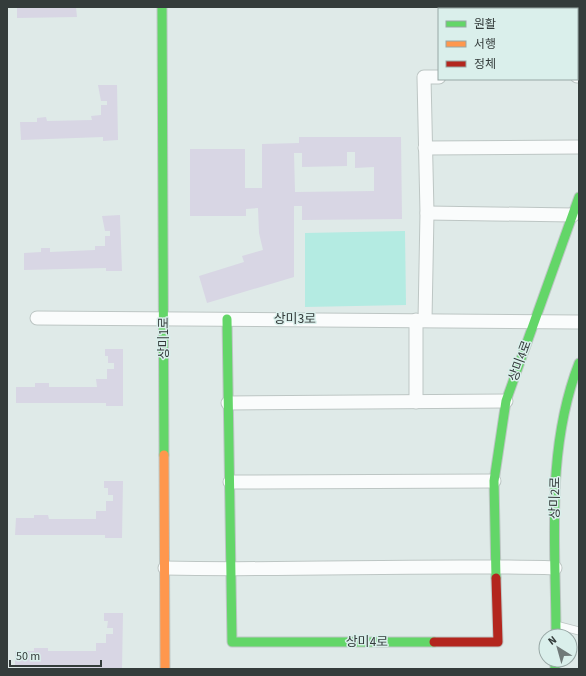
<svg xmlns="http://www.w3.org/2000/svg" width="586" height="676" viewBox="0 0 586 676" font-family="'Source Sans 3','Noto Sans KR',sans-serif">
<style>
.green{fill:#b4ebe2}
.building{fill:#d8d6e4;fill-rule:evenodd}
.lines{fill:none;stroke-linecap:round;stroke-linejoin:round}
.lane-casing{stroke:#bdc6c4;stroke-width:9}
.street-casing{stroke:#bdc6c4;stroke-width:15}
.fast-casing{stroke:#bdc6c4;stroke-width:11}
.slow-casing{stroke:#bdc6c4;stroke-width:11}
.jam-casing{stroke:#bdc6c4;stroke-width:11}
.lane{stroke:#fafcfc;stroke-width:7}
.street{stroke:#fafcfc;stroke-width:13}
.fast{stroke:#63d668;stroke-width:9}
.slow{stroke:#ff974d;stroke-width:9}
.jam{stroke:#b3261e;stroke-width:9}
.labels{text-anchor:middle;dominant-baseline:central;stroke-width:3;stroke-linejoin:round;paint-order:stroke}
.street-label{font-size:13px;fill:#343c3b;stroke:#daefeb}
</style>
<rect width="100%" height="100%" fill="#dfeae8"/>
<path class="green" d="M405 231 406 305 305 307V233Z"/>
<g class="building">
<path d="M17 7H76L77 17 17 18Z"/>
<path d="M98 85H117L118 140 103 141V137L21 140 20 122H37V118L46 117 47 121 92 120 91 116 101 115V105H107V101H101Z"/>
<path d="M299 137H401L402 219 302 220V206H294V277L207 303 199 276 244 262 242 256 263 250 259 233 258 208 246 209V216H190V149H245V188H262V144L299 143ZM347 152H355V168L374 167V191L295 192 294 153H302V167L347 166Z"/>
<path d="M120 215 122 271H106V268L24 270V253L41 252V248H50V252L95 250V246H105V236H110V231H105L102 216Z"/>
<path d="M105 349H123V406H106V403H16V387H35V383H49V387H97L96 379H107V369H114V363H108V356H105Z"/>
<path d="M104 481H123L122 538H105V535H15L16 518H34V515H48L49 519H96V511H106V501H113V495H108V488H104Z"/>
<path d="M104 613H123L122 669 15 667V651H34V648H48V651H96V643H106V634H113V628H107L108 621H104Z"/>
</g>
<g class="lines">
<defs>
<path id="lane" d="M556 625 579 631"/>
<g id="street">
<path d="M577 76H579"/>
<path d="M425 148 579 147"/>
<path d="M427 213 573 215"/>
<path d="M37 318 579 322"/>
<path d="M425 320 427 213 424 77H439"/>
<path d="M416 402V320"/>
<path d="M228 403 506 401"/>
<path d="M230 482 494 481"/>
<path d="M165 568C295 571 425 564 555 568"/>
</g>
<g id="fast">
<path d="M162 7 164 455"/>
<path d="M576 7 579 8"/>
<path d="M227 319 232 642H434"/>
<path d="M496 578 494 481 506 401 579 197"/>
<path d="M556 636C556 544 545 451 579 363"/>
<path d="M555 660V669"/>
</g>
<path id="slow" d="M164 455 165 669"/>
<path id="jam" d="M434 642H498L496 578"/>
</defs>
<use href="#lane" class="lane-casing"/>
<use href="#street" class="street-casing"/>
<use href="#fast" class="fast-casing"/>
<use href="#slow" class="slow-casing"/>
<use href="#jam" class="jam-casing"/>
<use href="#lane" class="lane"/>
<use href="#street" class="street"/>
<use href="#fast" class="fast"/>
<use href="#slow" class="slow"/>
<use href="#jam" class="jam"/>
</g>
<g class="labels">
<g class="street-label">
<text x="295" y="319">상미3로</text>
<text transform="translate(164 338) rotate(-90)">상미1로</text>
<text transform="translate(520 361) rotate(-70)">상미4로</text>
<text transform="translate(555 498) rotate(-89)">상미2로</text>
<text x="367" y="642">상미4로</text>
</g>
</g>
<rect width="586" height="676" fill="none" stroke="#343c3b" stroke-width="16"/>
<rect x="438" y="8" width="140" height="72" fill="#daefeb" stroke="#98a7a5"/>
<rect x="446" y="21" width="20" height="6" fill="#63d668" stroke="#98a7a5"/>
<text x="474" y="28" font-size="12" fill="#343c3b">원활</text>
<rect x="446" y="41" width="20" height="6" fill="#ff974d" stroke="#98a7a5"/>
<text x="474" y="48" font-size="12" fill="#343c3b">서행</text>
<rect x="446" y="61" width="20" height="6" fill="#b3261e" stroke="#98a7a5"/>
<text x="474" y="68" font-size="12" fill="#343c3b">정체</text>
<g transform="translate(558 648) rotate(323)"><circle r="19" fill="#daefeb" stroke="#98a7a5"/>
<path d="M0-3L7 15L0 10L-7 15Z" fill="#707978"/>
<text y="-6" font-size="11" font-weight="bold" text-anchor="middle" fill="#343c3b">N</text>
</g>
<path d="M10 660v6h91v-6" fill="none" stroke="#343c3b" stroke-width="2"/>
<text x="16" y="660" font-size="12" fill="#343c3b" stroke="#daefeb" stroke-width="3" paint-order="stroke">50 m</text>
</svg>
